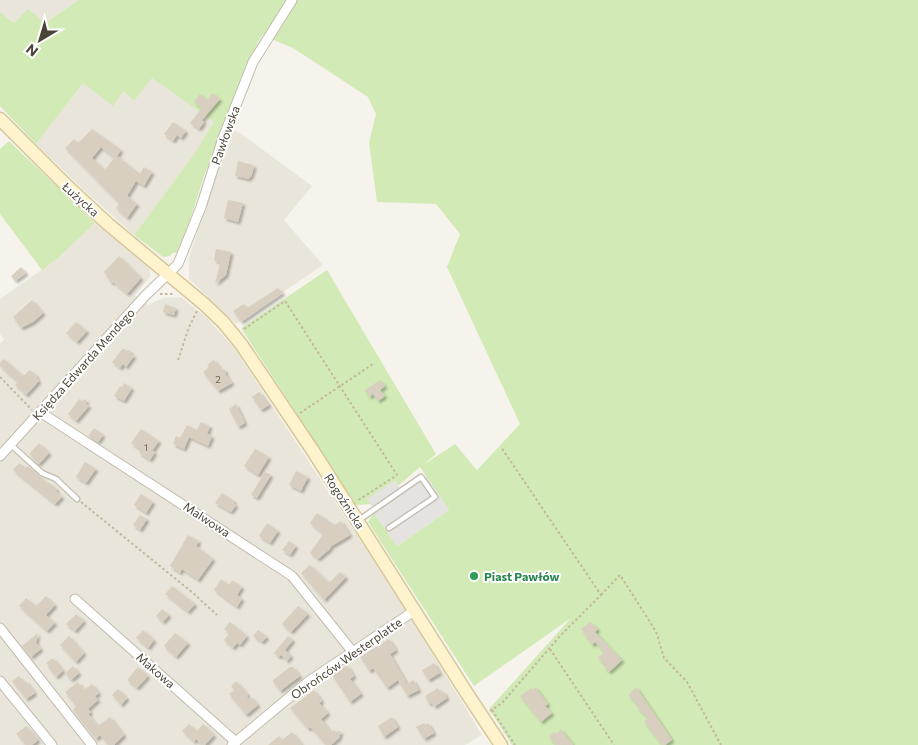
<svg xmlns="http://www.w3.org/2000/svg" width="918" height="745" viewBox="0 0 918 745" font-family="Commissioner,sans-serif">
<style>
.residential{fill:#eae5da}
.green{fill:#d2eab5}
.parking{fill:#e5e3e0}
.building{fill:#d8cfc1;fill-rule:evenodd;filter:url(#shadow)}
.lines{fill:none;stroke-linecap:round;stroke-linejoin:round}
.lane-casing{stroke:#c2bbae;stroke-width:7}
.street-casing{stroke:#c2bbae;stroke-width:11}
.secondary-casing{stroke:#d6c79b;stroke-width:15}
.path{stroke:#c4b79f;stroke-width:2;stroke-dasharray:2.5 2.5;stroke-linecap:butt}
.lane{stroke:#fff;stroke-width:4.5}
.street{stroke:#fff;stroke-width:9}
.secondary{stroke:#fff3cd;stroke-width:12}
.leisure-dot{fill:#2e9e5b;stroke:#fff;stroke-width:2}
.labels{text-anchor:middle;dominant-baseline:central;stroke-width:4;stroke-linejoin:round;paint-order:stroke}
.number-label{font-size:10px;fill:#6e675b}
.street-label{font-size:12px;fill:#4b4439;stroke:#fff}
.leisure-label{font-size:12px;font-weight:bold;fill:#27864d;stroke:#fff;text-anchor:start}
</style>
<defs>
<filter id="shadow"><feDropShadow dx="2.5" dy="2.5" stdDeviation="1" flood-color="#0004"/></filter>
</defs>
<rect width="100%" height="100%" fill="#f6f3ec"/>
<g class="residential">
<path d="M0 0H79L45 23H14L0 12Z"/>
<path d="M152 77 214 122 195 153 134 235 75 182 36 144 83 83 123 91 134 101Z"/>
<path d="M231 130 240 133 312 186 284 220 323 265 236 324 189 279V257Z"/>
<path d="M95 223 150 269V277L135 295 148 305 163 298 181 297 207 318 234 348 401 602 482 735 465 745H98L0 623V344L4 339 0 334V299L57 259Z"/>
<path d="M0 633 89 745H0Z"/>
</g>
<g class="green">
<path d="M79 0H918V745H512L489 709 571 618 474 686 368 522 374 513 397 546 449 510 420 467 399 485 371 504 356 505 241 328 327 270 436 454 423 465 455 444 477 470 520 424 447 267 460 234 436 204 377 202 369 143 376 114 368 97 293 48 262 35 245 67 223 129 204 176 189 223 176 253 174 252 170 256 163 257 134 235 195 153 214 122 152 78 134 101 123 91 113 106 83 83 36 144 0 106V12L14 23 28 9 45 23Z"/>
<path d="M9 141 95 223 57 259 42 270 0 214V149Z"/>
</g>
<g class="parking">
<path d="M427 477 449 510 397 546 374 513Z"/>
<path d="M395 480 400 488 372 507 367 499Z"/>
</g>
<g class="building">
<path d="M212 93 220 99 202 120 204 122 199 129 190 123 202 108 194 102 200 94 208 100Z"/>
<path d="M173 122 186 131 181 138 177 135 173 141 164 134Z"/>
<path d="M92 129 121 150 117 156 140 174 144 167 152 172 144 186 136 181 127 196 137 204 127 218 116 208 119 203 65 148 74 139 78 143ZM101 147 114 158 105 170 92 158Z"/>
<path d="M238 161 253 165 254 167 251 177 250 176 249 179 235 176Z"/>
<path d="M228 200 243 203 238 222 224 218Z"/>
<path d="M216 249 231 252 226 275 215 284 220 263 214 260Z"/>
<path d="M119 256 141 278 127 294 113 282 111 283 104 272Z"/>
<path d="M21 267 26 273 15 281 11 276Z"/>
<path d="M278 288 283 293 241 322 233 311 244 304 247 308Z"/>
<path d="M32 300 43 313 33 322 21 328 13 317Z"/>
<path d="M165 304 176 308 174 315 163 312Z"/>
<path d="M76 322 87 331 77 342 66 333Z"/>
<path d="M123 348 127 351 130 350 131 354 134 356 126 367 123 364 120 368 112 362Z"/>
<path d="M4 359 23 376 30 370 37 376 36 377 39 381 26 395 15 385 18 382 0 366V363Z"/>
<path d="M214 360 220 368 225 370 226 375 232 383 218 391 203 372 209 367 207 365Z"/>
<path d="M380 380 385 386 380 390 385 396 378 401 373 394 369 397 365 390Z"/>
<path d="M124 383 132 388 124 401 114 396 120 386 122 387Z"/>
<path d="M259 392 269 405 261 410 252 397Z"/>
<path d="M79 399 82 401 86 399V404L89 406 76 421 68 414Z"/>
<path d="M236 404 245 423 238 427 229 409Z"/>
<path d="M201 422 210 426 207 434 212 436 208 446 189 437 184 449 173 444 176 436 180 438 187 425 197 430Z"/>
<path d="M94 428 103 435 98 442 88 436Z"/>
<path d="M141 429 159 441 152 451 155 452 150 460 139 453 141 450 131 443Z"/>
<path d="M39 443 49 453 39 464 33 460 35 458 29 454Z"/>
<path d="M255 449 269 457 258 475 244 466Z"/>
<path d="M85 462 96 469 86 483 76 477Z"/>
<path d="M19 463 26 468 28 466 48 484 49 483 57 489 56 491 62 497 55 504 13 470Z"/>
<path d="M296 471 308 477 301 491 289 485Z"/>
<path d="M265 472 271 475 257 498 251 495Z"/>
<path d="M222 493 234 501 233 503 236 505 231 512 215 503Z"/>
<path d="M141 494 153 502 146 513 134 505Z"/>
<path d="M317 513 334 525 341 521 350 535 330 547 331 548 318 559 310 553 323 534 310 523Z"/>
<path d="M140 515 147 519 140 530 133 525Z"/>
<path d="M267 523 278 531 270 543 259 536Z"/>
<path d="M188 535 199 541 196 546 213 559 198 580 182 569 180 573 170 566Z"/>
<path d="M289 541 296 546 290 555 282 550Z"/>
<path d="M310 565 329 583 340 572 346 577 324 600 301 573Z"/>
<path d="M221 579 229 585 232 580 242 587 237 595 242 599 237 607 214 590Z"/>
<path d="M172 586 195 604 188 612 165 594Z"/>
<path d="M46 596 55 605 46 615 55 623 47 631 19 606 26 598 36 606Z"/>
<path d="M298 606 308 614 291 632 282 624Z"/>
<path d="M162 609 169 615 163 622 156 616Z"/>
<path d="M76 614 84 621 75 631 66 624Z"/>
<path d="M230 622 247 636 240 645 237 643 233 648 224 640 229 633 224 629Z"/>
<path d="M590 622 598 629 595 632 622 660 609 672 604 667 606 665 598 658 604 652 595 642 592 645 581 629Z"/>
<path d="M143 630 154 640 148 648 136 638Z"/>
<path d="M258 630 267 637 262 642 253 636Z"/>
<path d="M38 633 36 643 41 649 31 657 22 646Z"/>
<path d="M175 633 188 643 176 657 164 646Z"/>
<path d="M69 636 84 653 76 662 60 645Z"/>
<path d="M288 636 293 640 285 650 291 656 287 661 281 655 279 657 274 653Z"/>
<path d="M389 639 396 650 390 654 407 684 413 680 419 690 407 696 398 680 387 688 373 668 369 671 360 657Z"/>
<path d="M53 658 63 671 56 677 48 667 49 666 46 663Z"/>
<path d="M434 663 440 673 428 680 422 670Z"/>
<path d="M347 665 354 676 350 679 361 694 350 702 332 675Z"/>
<path d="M73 666 79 673 71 680 65 673Z"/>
<path d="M138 667 148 676 137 688 127 680Z"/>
<path d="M290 667H293L300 676 280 691 273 682V680Z"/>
<path d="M19 676 24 683 26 681 35 693 26 699 12 681Z"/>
<path d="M236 681 248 695 247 697 248 699 251 697 258 705 246 715 229 694 234 690 231 686Z"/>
<path d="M78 682 84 690 92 684 99 693 95 696 98 700 88 709 91 712 88 714 98 726 110 717 124 735 114 745H108L100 735 96 739 73 710 76 706 65 692Z"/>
<path d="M535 687 548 704 545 706 552 713 541 722 520 696 531 688 533 689Z"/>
<path d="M636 687 672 740 665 745H662L644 722 648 718 637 708 639 706 628 695Z"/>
<path d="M438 688 441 693 443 691 447 698 434 707 432 703 429 704 425 696Z"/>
<path d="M118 689 127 698 121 705 112 695Z"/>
<path d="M314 690 322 701 319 703 328 713 321 719 331 732 334 730 336 732 341 731 339 738 331 745H326L314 731 310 727 308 729 290 708Z"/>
<path d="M392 717 398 727 384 737 378 726Z"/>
<path d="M424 723 425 725 428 723 434 733 424 739 416 727Z"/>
<path d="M189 724 197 731 203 724 214 735 205 745H202L196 739 194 742 182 731Z"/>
<path d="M26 726 38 740 32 745H26L16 734Z"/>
<path d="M561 729 573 745H556L549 737 554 732 556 734Z"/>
<path d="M292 732 302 745H268L279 736 282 740Z"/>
</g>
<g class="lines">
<defs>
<g id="lane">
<path d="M10 444 42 473 56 479 77 499"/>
<path d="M359 520 421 477 435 497 389 528"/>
</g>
<g id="street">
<path d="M40 412 292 576 352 651"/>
<path d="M0 456 145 296 178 264 201 207 223 138 253 62 292 0"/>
<path d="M75 599 236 742"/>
<path d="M0 628 92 745"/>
<path d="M0 681 52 745"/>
<path d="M232 745 309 681 414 611"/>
</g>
<path id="secondary" d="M0 119 67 186 108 224 204 304 223 322 241 344 313 451 466 692 501 745"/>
</defs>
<use href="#lane" class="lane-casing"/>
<use href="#street" class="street-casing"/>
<use href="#secondary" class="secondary-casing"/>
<g class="path">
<path d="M160 294H175"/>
<path d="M244 329 285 301 397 475 357 501"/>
<path d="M178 360 189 327 197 311"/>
<path d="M0 377 32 410"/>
<path d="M300 413 373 364"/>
<path d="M81 502 193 593 217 615"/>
<path d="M601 595 620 575 652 625 657 634 664 658 687 682 721 745"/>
<path d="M550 649 614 745"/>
<path d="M492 710 515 745"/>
<path d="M490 711 502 703 560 636 601 595 501 447"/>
</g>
<use href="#lane" class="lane"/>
<use href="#street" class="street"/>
<use href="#secondary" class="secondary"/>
</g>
<circle class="leisure-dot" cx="474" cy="576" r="5"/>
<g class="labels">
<g class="number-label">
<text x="218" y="379">2</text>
<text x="146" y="447">1</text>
</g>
<g class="street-label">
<text transform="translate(225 135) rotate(-70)">Pawłowska</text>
<text transform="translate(81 199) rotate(42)">Łużycka</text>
<text transform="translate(83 364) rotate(-48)">Księdza Edwarda Mendego</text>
<text transform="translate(345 501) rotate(57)">Rogoźnicka</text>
<text transform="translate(207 519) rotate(33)">Malwowa</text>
<text transform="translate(346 658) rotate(-35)">Obrońców Westerplatte</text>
<text transform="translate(156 670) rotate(41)">Makowa</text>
</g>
<g class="leisure-label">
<text x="484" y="576">Piast Pawłów</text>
</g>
</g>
<g transform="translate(40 40) rotate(218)" stroke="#ffffff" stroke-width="4" paint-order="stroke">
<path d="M0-4L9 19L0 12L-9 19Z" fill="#4b4439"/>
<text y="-8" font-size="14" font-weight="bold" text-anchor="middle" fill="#4b4439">N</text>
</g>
</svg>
